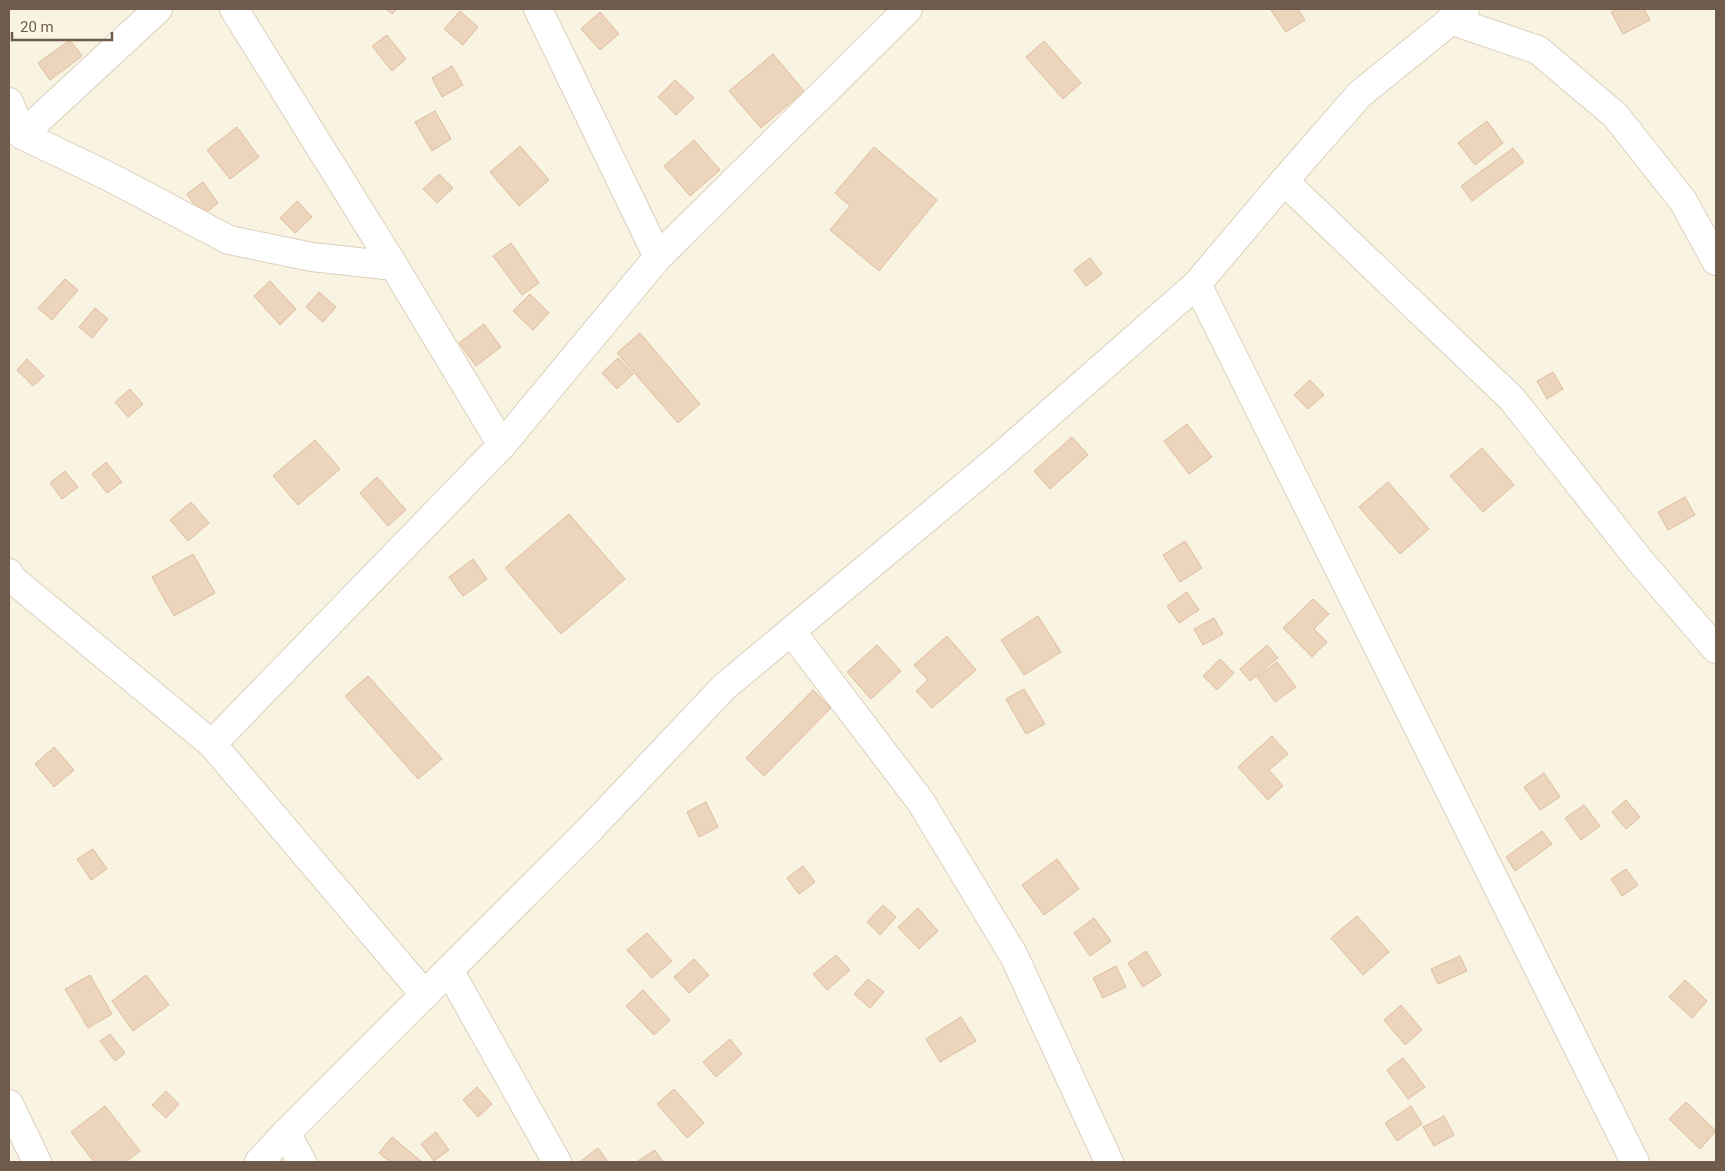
<svg xmlns="http://www.w3.org/2000/svg" width="1725" height="1171" viewBox="0 0 1725 1171" font-family="Roboto,sans-serif">
<style>
.building{fill:#ecd5bc;stroke:#ddbd9e}
.lines{fill:none;stroke-linecap:round;stroke-linejoin:round}
.street-casing{stroke:#dcd0be;stroke-width:30}
.street{stroke:#fff;stroke-width:28}
</style>
<rect width="100%" height="100%" fill="#f9f3e1"/>
<g class="building">
<path d="M386 9H397L392 14Z"/>
<path d="M1270 9H1298L1305 20 1286 32Z"/>
<path d="M1618 9H1644L1650 20 1623 34 1611 12Z"/>
<path d="M460 11 478 27 463 45 444 29Z"/>
<path d="M600 12 619 34 600 50 581 29Z"/>
<path d="M387 35 406 59 392 71 372 46Z"/>
<path d="M70 40 82 56 50 80 38 63Z"/>
<path d="M1044 41 1081 83 1063 99 1026 57Z"/>
<path d="M773 54 804 91 761 128 729 91Z"/>
<path d="M452 66 463 85 442 97 432 78Z"/>
<path d="M675 80 694 98 676 115 658 97Z"/>
<path d="M435 111 451 139 432 151 415 122Z"/>
<path d="M1487 121 1503 143 1475 165 1458 143Z"/>
<path d="M237 127 259 157 230 179 207 150Z"/>
<path d="M694 140 720 170 690 196 664 166Z"/>
<path d="M520 146 549 180 519 206 490 172Z"/>
<path d="M874 147 937 200 879 271 830 230 850 206 835 193Z"/>
<path d="M1513 148 1524 162 1472 201 1461 186Z"/>
<path d="M439 174 453 188 437 203 423 189Z"/>
<path d="M203 182 218 203 202 216 187 194Z"/>
<path d="M297 201 312 217 295 233 280 218Z"/>
<path d="M511 243 539 283 522 295 493 256Z"/>
<path d="M1090 258 1102 274 1086 286 1074 270Z"/>
<path d="M65 279 78 290 52 320 38 308Z"/>
<path d="M270 281 296 309 280 325 254 296Z"/>
<path d="M319 292 336 307 323 322 306 307Z"/>
<path d="M530 294 549 313 533 330 513 311Z"/>
<path d="M95 308 108 319 92 338 79 327Z"/>
<path d="M484 324 501 347 476 366 459 343Z"/>
<path d="M640 333 700 404 678 423 617 353Z"/>
<path d="M618 358 633 374 617 389 602 373Z"/>
<path d="M27 359 44 376 33 386 17 370Z"/>
<path d="M1553 372 1563 389 1547 399 1537 381Z"/>
<path d="M1310 380 1324 395 1308 409 1294 395Z"/>
<path d="M130 389 143 404 128 417 115 402Z"/>
<path d="M1187 424 1212 457 1189 474 1164 441Z"/>
<path d="M1072 437 1088 455 1050 489 1034 471Z"/>
<path d="M315 440 340 469 298 505 273 476Z"/>
<path d="M1482 448 1514 485 1483 512 1450 476Z"/>
<path d="M106 462 122 482 107 493 92 474Z"/>
<path d="M65 471 78 487 62 499 50 483Z"/>
<path d="M377 477 406 510 388 526 360 493Z"/>
<path d="M1388 482 1429 529 1400 554 1359 507Z"/>
<path d="M1685 497 1695 515 1668 530 1658 512Z"/>
<path d="M191 502 209 523 188 541 170 520Z"/>
<path d="M569 514 625 579 561 634 505 568Z"/>
<path d="M1185 541 1202 568 1180 582 1163 555Z"/>
<path d="M193 554 215 593 174 616 152 577Z"/>
<path d="M473 559 487 579 463 596 449 577Z"/>
<path d="M1187 592 1199 610 1179 623 1167 606Z"/>
<path d="M1313 599 1329 614 1314 629 1327 642 1312 657 1283 628Z"/>
<path d="M1038 616 1061 652 1024 675 1001 640Z"/>
<path d="M1214 618 1223 634 1203 645 1194 629Z"/>
<path d="M947 636 976 670 932 708 916 691 928 680 914 665Z"/>
<path d="M877 645 901 671 871 699 847 672Z"/>
<path d="M1267 645 1278 658 1250 681 1240 669Z"/>
<path d="M1220 659 1234 673 1217 690 1203 676Z"/>
<path d="M1277 662 1296 687 1275 702 1257 677Z"/>
<path d="M368 676 442 759 418 779 345 696Z"/>
<path d="M1024 689 1045 724 1026 734 1006 699Z"/>
<path d="M813 690 831 708 764 776 746 758Z"/>
<path d="M1272 736 1288 754 1269 770 1283 786 1268 800 1238 767Z"/>
<path d="M54 747 74 770 54 787 35 764Z"/>
<path d="M1544 773 1560 797 1540 810 1524 787Z"/>
<path d="M1626 800 1640 817 1626 829 1612 812Z"/>
<path d="M706 802 718 827 699 837 687 812Z"/>
<path d="M1584 805 1600 826 1581 840 1565 818Z"/>
<path d="M1542 831 1552 844 1515 871 1506 857Z"/>
<path d="M93 849 107 869 91 880 77 859Z"/>
<path d="M1057 859 1079 889 1044 915 1022 885Z"/>
<path d="M803 866 815 882 799 894 787 878Z"/>
<path d="M1626 869 1638 885 1622 896 1611 879Z"/>
<path d="M883 905 896 917 880 935 867 922Z"/>
<path d="M918 908 938 931 919 949 898 927Z"/>
<path d="M1357 916 1389 952 1363 975 1331 938Z"/>
<path d="M1094 918 1111 941 1090 956 1074 933Z"/>
<path d="M647 933 672 961 652 978 627 950Z"/>
<path d="M1146 951 1161 975 1143 987 1128 963Z"/>
<path d="M836 955 850 970 827 990 813 974Z"/>
<path d="M1460 956 1467 971 1438 984 1431 969Z"/>
<path d="M694 959 709 975 689 993 674 977Z"/>
<path d="M1116 966 1126 987 1103 998 1093 978Z"/>
<path d="M90 975 112 1014 88 1028 65 989Z"/>
<path d="M146 975 169 1005 133 1031 112 1001Z"/>
<path d="M868 979 884 992 870 1008 854 994Z"/>
<path d="M1685 980 1707 1001 1692 1018 1669 997Z"/>
<path d="M643 990 670 1020 654 1035 626 1006Z"/>
<path d="M1401 1005 1422 1030 1405 1045 1384 1020Z"/>
<path d="M961 1017 976 1041 940 1062 926 1039Z"/>
<path d="M110 1034 125 1053 115 1061 100 1041Z"/>
<path d="M730 1039 742 1054 716 1077 703 1062Z"/>
<path d="M1403 1058 1425 1087 1408 1099 1387 1070Z"/>
<path d="M477 1087 492 1104 478 1117 463 1100Z"/>
<path d="M674 1089 704 1123 687 1138 657 1104Z"/>
<path d="M166 1091 179 1104 166 1118 152 1105Z"/>
<path d="M1686 1102 1716 1131 1700 1149 1669 1119Z"/>
<path d="M105 1106 140 1151 126 1162H94L71 1132Z"/>
<path d="M1411 1106 1422 1124 1397 1141 1385 1123Z"/>
<path d="M1444 1116 1454 1135 1434 1146 1423 1127Z"/>
<path d="M436 1132 449 1150 434 1161 421 1144Z"/>
<path d="M392 1137 422 1162H390L379 1153Z"/>
<path d="M598 1148 608 1162H582L581 1161Z"/>
<path d="M655 1150 663 1162H636Z"/>
</g>
<g class="lines">
<defs>
<g id="street">
<path d="M234 9 394 266 502 445"/>
<path d="M538 9 658 257"/>
<path d="M1450 20 1538 50 1615 115 1683 201 1716 261"/>
<path d="M9 102 22 135 108 176 229 240 312 257 394 266"/>
<path d="M22 135 158 9"/>
<path d="M1284 181 1512 399 1641 562 1716 649"/>
<path d="M1197 284 1635 1162"/>
<path d="M9 573 11 578 212 744 425 995"/>
<path d="M791 631 921 802 1014 956 1109 1162"/>
<path d="M212 744 502 445 658 257 908 9"/>
<path d="M449 970 557 1162"/>
<path d="M9 1104 37 1162"/>
<path d="M286 1133 302 1162"/>
<path d="M259 1162 286 1133 591 828 724 687 993 463 1197 284 1284 181 1360 94 1465 9"/>
</g>
</defs>
<use href="#street" class="street-casing"/>
<use href="#street" class="street"/>
</g>
<rect width="1725" height="1171" fill="none" stroke="#6e5b4b" stroke-width="20"/>
<path d="M12 32v8h100v-8" fill="none" stroke="#6e5b4b" stroke-width="2.5"/>
<text x="20" y="32" font-size="15" fill="#6e5b4b" stroke="#fdf7e7" stroke-width="4" paint-order="stroke">20 m</text>
</svg>
